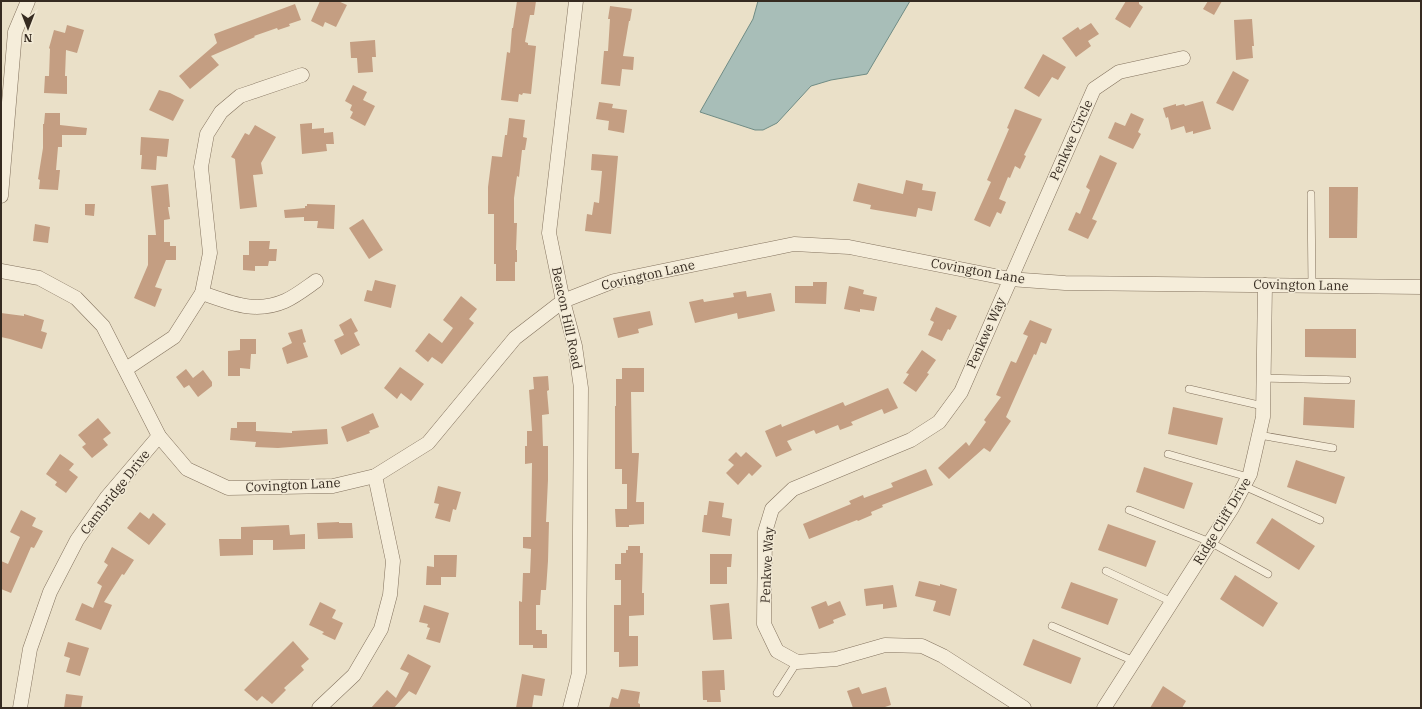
<svg xmlns="http://www.w3.org/2000/svg" width="1422" height="709" viewBox="0 0 1422 709" font-family="'IBM Plex Serif',serif">
<style>
.water{fill:#a8beb8;stroke:#708c85}
.building{fill:#c49e82}
.lines{fill:none;stroke-linecap:round;stroke-linejoin:round}
.service-casing{stroke:#84735f;stroke-width:8}
.minor-casing{stroke:#84735f;stroke-width:15}
.service{stroke:#f5edda;stroke-width:7}
.minor{stroke:#f5edda;stroke-width:14}
.labels{text-anchor:middle;dominant-baseline:central;stroke-width:3;stroke-linejoin:round;paint-order:stroke}
.street-label{font-size:13px;fill:#362b21;stroke:#f2ead6}
</style>
<rect width="100%" height="100%" fill="#eae0c8"/>
<path class="water" d="M758 1H910L867 74 831 80 811 86 777 123 763 130H755L700 112 753 19Z"/>
<g class="building">
<path d="M320 1H338L347 5 336 27 325 22 323 27 311 21Z"/>
<path d="M517 1H536L534 15H530L525 42 528 43V45L536 46 531 94 523 93 522 95 519 94 518 102 501 100 507 52 510 53 512 28H513Z"/>
<path d="M1126 1H1139V4L1143 7 1130 28 1115 19Z"/>
<path d="M1208 1H1222L1214 15 1203 9Z"/>
<path d="M295 4 301 20 289 24 290 26 278 30 277 28 254 36 255 37 211 56 219 65 190 89 179 76 217 43 214 34Z"/>
<path d="M610 6 632 9 630 21H629L623 56 634 57 633 70 622 69 620 86 601 84 604 51H608L610 19H608Z"/>
<path d="M1252 19 1254 46H1252L1253 58 1236 60 1234 20Z"/>
<path d="M1091 23 1099 34 1088 41 1091 46 1076 57 1062 38 1078 27 1080 30Z"/>
<path d="M67 25 84 30 77 53 66 50 65 76H67V94L44 93 45 76H49L50 49 49 48 54 30 65 33Z"/>
<path d="M375 40 376 57H372L373 72 358 73 357 58H351L350 42Z"/>
<path d="M1043 54 1066 67 1058 80 1052 77 1039 97 1024 88Z"/>
<path d="M1233 71 1249 80 1233 111 1216 103Z"/>
<path d="M353 85 367 92 363 100 375 106 365 126 350 118 353 112 350 110 352 105 345 101Z"/>
<path d="M159 90 170 93 184 100 173 121 149 110Z"/>
<path d="M1203 101 1211 129 1193 134V131L1186 133 1184 126 1171 130 1168 117 1166 118 1163 108 1176 104V106L1184 104 1185 106Z"/>
<path d="M599 102 613 104 612 108 627 110 624 133 608 130 609 121 596 119Z"/>
<path d="M1015 109 1042 119 1024 155 1026 156 1020 169 1015 166 1010 178 1008 177 999 199 1006 202 1001 214 997 212 990 227 974 220 991 182 987 180 1009 129 1007 128Z"/>
<path d="M45 113H60V125L87 128 86 135H62V147H58L56 170H60L58 190 39 189 40 180 38 179 43 148V124H44Z"/>
<path d="M1131 113 1144 119 1138 132 1141 134 1133 149 1108 138 1115 122 1125 126Z"/>
<path d="M509 118 525 120 523 137 527 138 525 150H522L519 177 517 176 514 198V223H517L516 250H517V262H515V281H496V264H494V214H488V187L492 156 502 157 505 135H507Z"/>
<path d="M312 123V129L324 128V133L333 132 334 144H326L327 151 302 154 300 124Z"/>
<path d="M255 125 276 137 261 163 263 174 253 175 257 207 240 209 235 159 231 157 245 133 249 135Z"/>
<path d="M141 137 169 139 167 157 157 156 156 170 141 169 142 155H140Z"/>
<path d="M592 154 618 156 611 234 585 231 587 214 592 215 594 202 599 203 602 171 591 170Z"/>
<path d="M1100 155 1117 163 1092 219 1097 221 1088 239 1068 230 1076 212 1080 214 1090 190 1086 187Z"/>
<path d="M906 180 923 184 922 190 936 192 932 211 918 208 916 217 870 209 871 205 853 201 858 183 903 194Z"/>
<path d="M168 184 170 207H168L170 219 164 220V242H170V246H176V260H166L155 287 162 289 155 307 134 298 148 265V235H156L151 186Z"/>
<path d="M1329 187H1358L1357 238H1329Z"/>
<path d="M85 204H95L94 216 85 215Z"/>
<path d="M307 204 335 205 334 229 317 228 318 221H304V217L285 218 284 210 305 208V206H307Z"/>
<path d="M363 219 383 250 369 259 349 228Z"/>
<path d="M35 224 50 227 48 243 33 241Z"/>
<path d="M249 241H270L269 249H277L276 261H269L268 266H255V271L243 270V255H249Z"/>
<path d="M375 280 396 285 391 308 364 301 367 290 372 291Z"/>
<path d="M813 282H827L826 304 795 303V286H813Z"/>
<path d="M849 286 864 290 863 294 877 297 874 311 860 309V312L844 309Z"/>
<path d="M746 291 747 297 771 293 775 311 738 319 737 313 695 323 689 302 703 299 704 302 734 297 733 293Z"/>
<path d="M461 296 477 309 469 319 474 323 442 364 432 357 428 362 415 351 429 333 442 343 453 328 443 320Z"/>
<path d="M936 307 957 316 950 330 948 329 942 341 928 335 934 322 930 320Z"/>
<path d="M650 311 653 325 638 329 639 333 618 338 613 318Z"/>
<path d="M1 313 24 316V314L44 320 41 331 47 333 42 349 10 339 1 337Z"/>
<path d="M351 318 358 331 354 333 360 345 341 355 334 340 344 335 339 325Z"/>
<path d="M1030 320 1052 329 1046 344 1041 342 1036 355 1034 354 1006 417 1011 421 990 452 984 448 949 479 938 468 966 442 969 446 986 422 984 420 1001 397 996 395 1011 361 1016 363 1028 336 1023 334Z"/>
<path d="M302 329 306 342 303 343 308 357 287 364 282 348 292 343 288 333Z"/>
<path d="M1305 329H1356V358L1305 357Z"/>
<path d="M240 339H256V354H251L250 369 240 368V376H228V351L240 350Z"/>
<path d="M922 350 936 360 927 373 929 374 916 392 903 383 909 374 906 373Z"/>
<path d="M400 367 424 384 411 401 401 393 397 399 384 388Z"/>
<path d="M622 368H644V392H631L632 453H639L636 502H644V524L629 525V527H616L615 509H627V484H622V469H615V406H616V379H622Z"/>
<path d="M186 369 193 378 203 370 212 382V386L198 397 189 385 184 388 176 377Z"/>
<path d="M548 376 549 390 547 391 549 414 542 415 543 446H548V480L546 522H549L548 561 546 590H541L540 605H536V630H542V634H547V648H533V645H519V601L522 602 523 573H530L531 549 523 548V537H531L532 463 525 464V446H527V431H532L529 390 534 389 533 377Z"/>
<path d="M888 388 898 408 884 414 882 409 851 422 853 425 840 430 838 425 816 434 814 430 787 441 792 450 776 457 765 431 781 424 782 427 843 402 845 406Z"/>
<path d="M1304 397 1355 400 1354 428 1303 425Z"/>
<path d="M1173 407 1223 418 1217 445 1168 434Z"/>
<path d="M373 413 379 427 369 431 370 433 347 442 341 427Z"/>
<path d="M98 418 111 433 103 439 108 445 92 458 82 447 86 444 78 435Z"/>
<path d="M237 422H256V431L292 433V431L327 429 328 444 278 448 255 447 256 442 230 440 231 428H237Z"/>
<path d="M736 452 741 457 746 452 762 466 752 476 749 473 738 485 726 473 734 465 728 460Z"/>
<path d="M60 454 74 464 69 470 78 477 66 493 55 485 57 482 46 474Z"/>
<path d="M1296 460 1345 477 1336 504 1287 487Z"/>
<path d="M1144 467 1193 483 1184 509 1136 492Z"/>
<path d="M926 469 933 485 882 505 883 507 871 512 872 515 858 521 857 520 809 539 803 524 851 504 849 501 863 495 864 498 893 487 891 483Z"/>
<path d="M438 486 461 492 456 510 453 509 450 522 435 518 439 504 434 503Z"/>
<path d="M709 501 724 503 722 517 732 519 730 536 702 532 704 515H707Z"/>
<path d="M21 510 36 518 32 526 43 531 34 548 31 547 11 593 1 589V561L8 564 20 537 10 532Z"/>
<path d="M140 512 149 519 153 513 166 524 149 545 127 528Z"/>
<path d="M1272 518 1315 546 1299 570 1256 543Z"/>
<path d="M339 522V523H352L353 538 318 539 317 523Z"/>
<path d="M1108 524 1156 541 1146 567 1098 550Z"/>
<path d="M289 525 290 535 305 534V549L273 550V540H253V555L220 556 219 539H241V527Z"/>
<path d="M628 546H640V553H643L642 593H644V615L629 616V636H638V666L619 667V652H614V605H621V580H615V564H621V553H626V550H628Z"/>
<path d="M112 547 134 560 124 575 122 574 104 602 112 605 101 630 75 620 82 603 93 608 102 586 97 583 108 565 104 562Z"/>
<path d="M710 554H732L731 567H727V584H710Z"/>
<path d="M434 555H457L456 577H441V585H426L427 566 434 567Z"/>
<path d="M1235 575 1278 603 1263 627 1220 599Z"/>
<path d="M919 581 940 586V584L957 589 950 616 933 611 936 601 915 596Z"/>
<path d="M1071 582 1118 599 1108 625 1061 608Z"/>
<path d="M893 585 897 607 883 609V604L866 606 864 589Z"/>
<path d="M826 601 828 606 840 601 846 615 833 620 834 623 819 629 811 607Z"/>
<path d="M320 602 336 610 332 618 343 623 335 640 322 634 324 632 309 625Z"/>
<path d="M729 603 732 639 713 640 710 605Z"/>
<path d="M424 605 449 613 440 643 426 639 430 628 427 627 428 624 419 622Z"/>
<path d="M1033 639 1081 658 1071 684 1023 665Z"/>
<path d="M293 641 309 659 301 666 304 670 284 688 286 690 272 704 262 696 257 701 244 690Z"/>
<path d="M68 642 89 648 80 676 66 672 70 658 64 656Z"/>
<path d="M408 654 431 666 416 695 409 691 394 708H371L387 690 396 698 409 673 400 669Z"/>
<path d="M724 670 725 690H720L721 702H707V700H703L702 671Z"/>
<path d="M522 674 545 679 542 696 534 695 532 708H516Z"/>
<path d="M1163 686 1186 701 1182 708H1150Z"/>
<path d="M859 687 862 694 886 687 891 705 882 708H853L847 691Z"/>
<path d="M621 689 640 692 638 703 640 704V708H609L612 697 618 699Z"/>
<path d="M66 694 83 696 81 708H64Z"/>
</g>
<g class="lines">
<defs>
<g id="service">
<path d="M1311 194 1312 286"/>
<path d="M1263 378 1347 380"/>
<path d="M1189 389 1263 406"/>
<path d="M1259 435 1333 448"/>
<path d="M1168 454 1248 477"/>
<path d="M1244 486 1320 520"/>
<path d="M1129 510 1210 542 1268 574"/>
<path d="M1106 571 1172 602"/>
<path d="M1052 626 1134 661"/>
<path d="M777 693 797 662"/>
</g>
<g id="minor">
<path d="M1 196 15 32 28 1"/>
<path d="M1 271 39 278 76 298 103 326 159 436 187 469 228 488 333 486 375 476 428 443 515 338 563 301 614 281 794 244 849 247 1010 279 1065 283 1421 287"/>
<path d="M202 293C231 303 255 314 285 301 296 296 306 288 316 281"/>
<path d="M126 369 174 337 202 293 210 253 201 167 207 134 221 112 240 96 302 75"/>
<path d="M20 708 30 649 50 592 77 540 107 497 159 436"/>
<path d="M319 708 354 675 381 629 390 595 393 561 375 476"/>
<path d="M570 708 579 673 581 388 575 346 563 301 549 233 576 1"/>
<path d="M1024 708 943 656 922 646 885 645 836 659 797 662 777 651 764 624 765 532 772 509 793 489 911 440 939 422 961 392 1094 89 1119 72 1183 58"/>
<path d="M1104 708 1232 508 1250 474 1263 417 1265 285"/>
</g>
</defs>
<use href="#service" class="service-casing"/>
<use href="#minor" class="minor-casing"/>
<use href="#service" class="service"/>
<use href="#minor" class="minor"/>
</g>
<g class="labels">
<g class="street-label">
<text transform="translate(1071 140) rotate(-66)">Penkwe Circle</text>
<text transform="translate(978 271) rotate(10)">Covington Lane</text>
<text transform="translate(648 275) rotate(-13)">Covington Lane</text>
<text transform="translate(1301 285) rotate(1)">Covington Lane</text>
<text transform="translate(567 318) rotate(78)">Beacon Hill Road</text>
<text transform="translate(986 333) rotate(-66)">Penkwe Way</text>
<text transform="translate(293 485) rotate(-3)">Covington Lane</text>
<text transform="translate(115 492) rotate(-52)">Cambridge Drive</text>
<text transform="translate(1222 521) rotate(-59)">Ridge Cliff Drive</text>
<text transform="translate(767 565) rotate(-87)">Penkwe Way</text>
</g>
</g>
<rect width="1422" height="709" fill="none" stroke="#362b21" stroke-width="4"/>
<g transform="translate(28 28) rotate(180)" stroke="#f2ead6" stroke-width="3" paint-order="stroke">
<path d="M0-3L7 15L0 10L-7 15Z" fill="#362b21"/>
<text y="-6" font-size="11" font-weight="bold" text-anchor="middle" fill="#362b21">N</text>
</g>
</svg>
